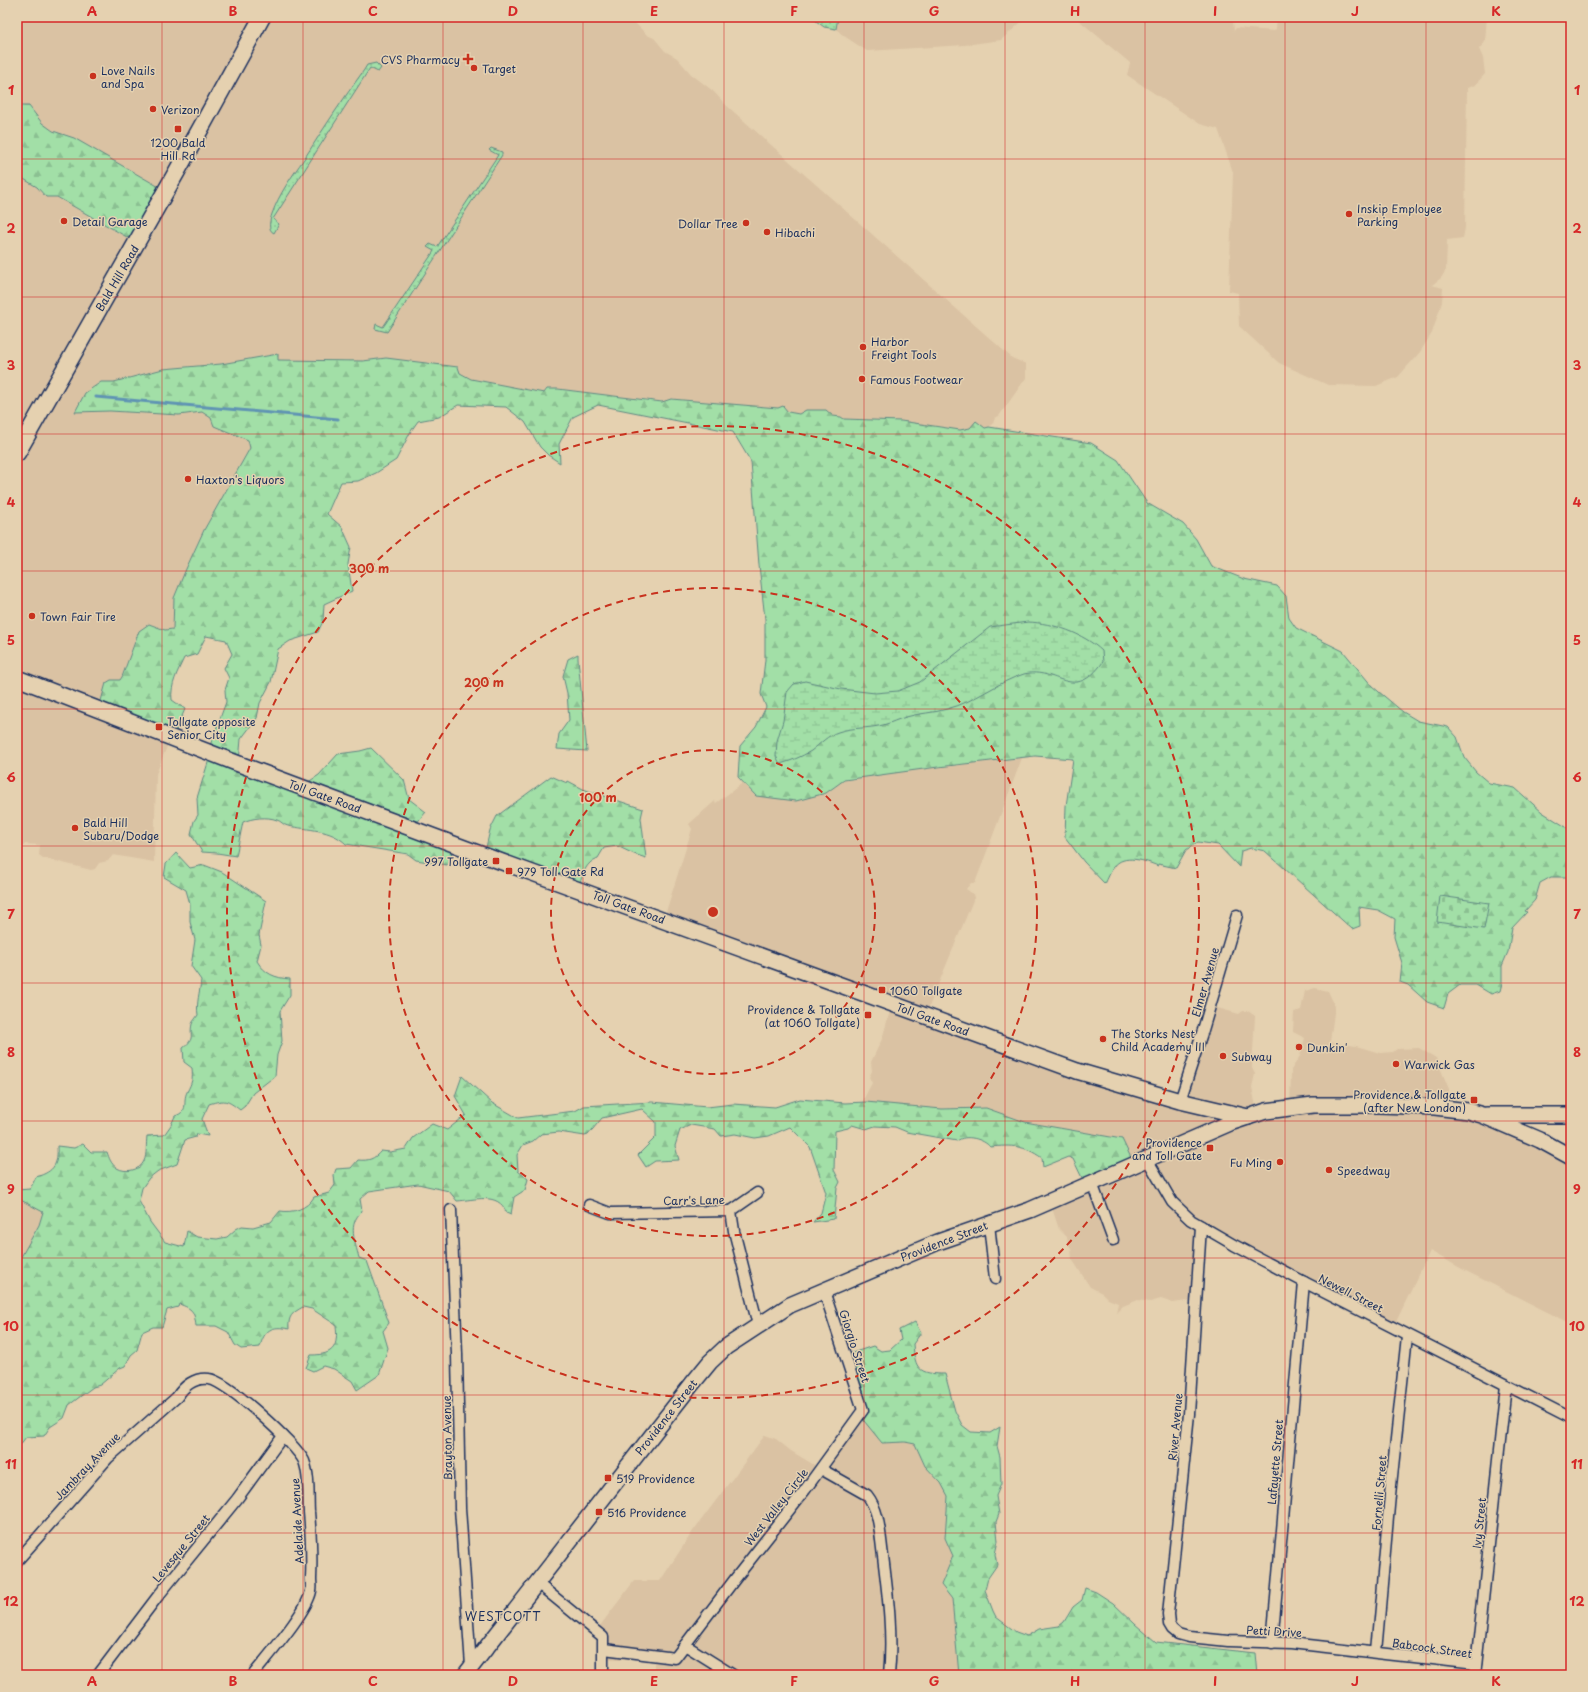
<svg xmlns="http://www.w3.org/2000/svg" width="1588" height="1692" viewBox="0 0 1588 1692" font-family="'Playpen Sans',sans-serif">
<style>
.built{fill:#dac2a3}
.grass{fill:url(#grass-dots);stroke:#5e8782}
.forest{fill:url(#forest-firs);stroke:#5e8782}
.wetland{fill:url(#wetland-marsh);stroke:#5e8782}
.cemetery{fill:url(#cemetery-stones);stroke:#5e8782}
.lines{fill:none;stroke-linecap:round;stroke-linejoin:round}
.stream{stroke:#5f94b3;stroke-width:3}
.street-casing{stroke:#1b2f5e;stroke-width:13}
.secondary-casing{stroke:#1b2f5e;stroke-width:18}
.primary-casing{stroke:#1b2f5e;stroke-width:19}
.street{stroke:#e5d1b0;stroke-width:10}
.secondary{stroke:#e5d1b0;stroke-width:15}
.primary{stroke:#e5d1b0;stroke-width:16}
.grid{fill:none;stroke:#d62828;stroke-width:1;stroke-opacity:0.55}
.ring{fill:none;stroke:#c8321e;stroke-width:2;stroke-dasharray:7 5}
.poi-dot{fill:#c8321e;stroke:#e5d1b0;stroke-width:1.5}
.labels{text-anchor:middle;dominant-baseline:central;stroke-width:3;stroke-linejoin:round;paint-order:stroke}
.poi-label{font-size:11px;fill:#1b2f5e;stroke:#e5d1b0;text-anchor:start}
.street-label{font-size:11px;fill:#1b2f5e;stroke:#e5d1b0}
.neighbourhood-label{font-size:12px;letter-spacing:1px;fill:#1b2f5e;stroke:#e5d1b0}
.centre{fill:#c8321e;stroke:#e5d1b0;stroke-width:2}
.ring-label{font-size:12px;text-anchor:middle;font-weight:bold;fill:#c8321e;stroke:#e5d1b0;stroke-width:3;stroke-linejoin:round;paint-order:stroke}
.neatline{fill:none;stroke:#d62828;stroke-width:1.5}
.grid-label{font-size:13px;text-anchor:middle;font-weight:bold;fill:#d62828}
</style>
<defs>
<pattern id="grass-dots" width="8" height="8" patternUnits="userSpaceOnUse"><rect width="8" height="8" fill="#a2dfa7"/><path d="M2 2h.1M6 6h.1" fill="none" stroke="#8bc092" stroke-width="1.8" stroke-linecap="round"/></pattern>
<pattern id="forest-firs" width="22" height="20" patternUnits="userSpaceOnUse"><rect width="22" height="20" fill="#a2dfa7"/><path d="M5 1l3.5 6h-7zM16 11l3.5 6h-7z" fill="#8bc092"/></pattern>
<pattern id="wetland-marsh" width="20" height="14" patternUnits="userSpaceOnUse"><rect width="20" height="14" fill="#a2dfa7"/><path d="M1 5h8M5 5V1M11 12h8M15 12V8" fill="none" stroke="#8bc092"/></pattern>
<pattern id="cemetery-stones" width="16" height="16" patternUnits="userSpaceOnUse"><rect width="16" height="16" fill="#a2dfa7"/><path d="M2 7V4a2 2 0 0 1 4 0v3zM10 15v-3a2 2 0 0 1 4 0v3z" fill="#8bc092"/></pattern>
</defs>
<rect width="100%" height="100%" fill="#e5d1b0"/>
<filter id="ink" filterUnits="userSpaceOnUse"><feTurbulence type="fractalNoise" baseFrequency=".025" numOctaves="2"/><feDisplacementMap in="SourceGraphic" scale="8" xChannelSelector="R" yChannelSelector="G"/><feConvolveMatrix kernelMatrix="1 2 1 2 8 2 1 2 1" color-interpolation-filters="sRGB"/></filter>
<g filter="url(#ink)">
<g class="built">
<path d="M17 17H629L647 35 654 38 665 51 677 58 691 74 713 91 726 105 1012 358 1026 364V378L999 416 995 418 993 423 989 427H982L976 421 970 428 960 430 901 421 844 419 841 417 799 414 787 412 783 406 779 408 671 399 663 402 558 389H547L544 393 471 379 460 373 386 358 363 361 278 360V354L221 364 163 369 114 382H100L85 393 75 412 110 411 179 415 202 412 211 418 214 426 248 440 250 448 204 530 174 598 173 629 165 630 149 624 139 631 122 677 120 680H111L170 739 156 774 154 862 113 855 108 861 99 863 95 869 91 870 43 858 39 855 40 845 25 844 17 855V175L37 187 46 197H57L138 244 74 138 53 131 42 123 29 106H17Z"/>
<path d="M838 17H1027L1001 40 965 45 867 51 844 36 836 29Z"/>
<path d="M1075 17H1228L1233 21 1234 31 1236 28 1274 31 1276 29 1277 17H1487L1485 42 1479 49 1483 58 1485 74 1475 85 1467 88 1465 228 1463 238 1447 240 1446 270 1441 278 1432 285 1443 288 1442 302 1432 333 1420 352 1398 377 1376 386 1328 385 1279 363 1239 326 1238 293 1229 291 1233 172 1218 129 1200 124 1127 75 1130 63Z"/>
<path d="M1022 758 975 883H971L966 889 973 894 974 898 926 1014 1178 1097 1214 1007 1239 1014 1243 1011H1248L1255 1016 1252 1068 1255 1074 1252 1087 1257 1112 1290 1108 1291 1070 1300 1056 1305 1038 1293 1032 1294 1012 1301 1010 1305 991 1315 988 1328 991 1335 1006 1330 1042 1356 1046 1380 1053 1393 1052 1397 1049 1419 1048 1436 1058 1449 1089 1448 1111 1467 1112 1571 1158V1324L1464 1270 1430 1251 1393 1328 1206 1230 1193 1300 1173 1303 1161 1299 1150 1302 1138 1300 1123 1306 1116 1313 1118 1303 1108 1299 1102 1293 1090 1287 1072 1259 1071 1248 1068 1244 1067 1237 1059 1229 1049 1199 1083 1185 1122 1139 1025 1122 986 1108 942 1109 862 1102 872 1083 869 1077 872 1071 871 1062 882 1039 892 1004 665 915 692 829 689 824 715 801 716 803 740 785 742 782 756 796 826 793 844 780 938 767Z"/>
<path d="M17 1197 43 1212 39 1225 17 1264Z"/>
<path d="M860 1416 882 1443 905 1442 915 1444 925 1466 941 1483 948 1496 945 1538 953 1556 941 1585 952 1599 959 1675H654V1659H607L596 1631 634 1581H660L693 1531 765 1435 776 1439 791 1451 821 1469Z"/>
</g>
<g class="grass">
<path d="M811 17H838L836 29 824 27Z"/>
<path d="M376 63 381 68 378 72 370 68 273 219 279 224 274 233C267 230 270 220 272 214 279 194 292 176 304 159 323 129 343 99 364 70L367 65Z"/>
<path d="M491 148 502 152V155L387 332 375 329 376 324 383 327 434 251 427 247 430 244 437 247 498 155 489 150Z"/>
</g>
<g class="forest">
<path d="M17 106H29L42 123 53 131 74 138 168 192 139 244 57 197H46L37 187 17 175Z"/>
<path d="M278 354V360L363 361 386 358 458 367 460 373 471 379 544 393 547 389H558L662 402 671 399 778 408 783 406 788 412 799 414 806 410H826L833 416 841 417 844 419 901 421 960 430 970 428 976 421 985 428 989 427 1091 443 1118 460 1147 503 1183 524 1196 539 1211 566 1244 579 1277 586 1286 596 1289 618 1296 628 1343 651 1372 686 1403 712 1418 721 1448 727 1457 737 1464 757 1476 772 1489 783 1515 788 1542 812 1566 827 1571 832V877H1551L1540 883 1535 900 1525 911 1527 912 1512 928 1508 952 1502 966V983L1500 991 1491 994 1476 985H1460L1448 994 1444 1008 1427 1002 1408 985 1400 982 1402 963 1394 937 1395 919 1378 910 1359 907 1360 926 1352 929 1265 851 1251 848 1241 851 1239 867 1218 845 1198 842 1186 850 1176 868 1158 864V866C1146 861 1123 853 1114 867 1110 872 1108 878 1105 884L1084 862 1065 837 1066 806 1073 759 1035 756 938 767 844 780 826 793 796 801 756 796 738 777 740 746 756 727 766 707 761 694 765 660V619L759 565 751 462 733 432 598 405 573 417 559 444 560 463 548 455 540 447 525 422 506 407 458 405 439 417 418 421 411 431 396 460 376 473 358 481 341 482 327 514 342 527 351 547 348 564 352 591 324 604 323 621 318 632 290 641 278 649 271 682 260 703 257 718 241 739 239 762 302 786 319 775 338 754 360 751 371 748 404 780 409 799 426 812 414 826 456 842 447 865 416 860 408 854 346 844C331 829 308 830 288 826 283 825 281 821 277 820 267 816 252 818 243 822L236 856 217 853 202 852 191 834 194 821 198 815 197 798 211 753 208 751 226 702 225 690 229 678 224 668 232 654 226 640 206 636 197 654 184 658C178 671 170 685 172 700L185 709 173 738 99 708 106 683 111 680H120L122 677 139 631 149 624 165 630 173 629 174 598 186 569 204 530 250 448 248 440 214 426 211 418 202 412 179 415 110 411 75 412 85 393 101 382H114L163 369 221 364Z"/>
<path d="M578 654V659L587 751 557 749 559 734 569 720 567 693 563 676 568 659Z"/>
<path d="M551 776 567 783 568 781 583 789 643 809 641 818 646 858 634 854 617 846 604 848 598 858C585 863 583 874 579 886L485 852 490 830 497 816Z"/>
<path d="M176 853 190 868 204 865 222 872 266 901 259 935 261 945 257 961C265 974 275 978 290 979V995L280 1011 282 1041 277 1055 275 1076 253 1093 245 1106 240 1110C227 1100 225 1099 209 1104L202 1119 208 1136 197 1134 196 1137 185 1140 177 1164 158 1171 149 1178 142 1188 139 1201 150 1222 165 1242 184 1247 187 1231 197 1237 217 1239 227 1237 236 1229 242 1226 253 1227 271 1222 280 1211C293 1213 307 1209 314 1197L329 1193 335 1185 334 1175 336 1169 351 1168 358 1160C369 1161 374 1159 381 1151L390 1152 406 1149 413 1138 432 1124 447 1130 466 1115 455 1096 462 1076 492 1103 518 1118 575 1111 584 1106 652 1102 707 1107 733 1104 775 1107 800 1099 845 1103 866 1102 942 1109 986 1108 1025 1122 1122 1139 1133 1162 1084 1182 1073 1159 1068 1157 1043 1167 1042 1158C1024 1145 1012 1145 990 1147 984 1139 965 1134 957 1141L907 1132 895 1127 875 1126 866 1129 852 1125 848 1128 835 1131 834 1170 840 1182 837 1188 834 1219 813 1222 821 1213 826 1193 810 1147 790 1127 769 1136 755 1138 735 1134 721 1136 715 1129 691 1125 680 1130 675 1146 679 1160 655 1161 646 1167 638 1155 656 1137V1122L642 1109 602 1118 588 1135 585 1136 559 1132 541 1134 533 1141 523 1145 517 1155 518 1171 528 1179 525 1190 514 1197 511 1214 506 1212C499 1192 474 1200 457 1201L449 1191 418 1184 369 1191 360 1199 362 1211C347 1225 355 1241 359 1258L367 1261 389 1323 383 1331 388 1348 379 1375 357 1390 352 1381 334 1369 323 1366 313 1371 306 1368 311 1355C335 1355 338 1346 336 1325L312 1309 303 1307C292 1313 288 1316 289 1329 272 1325 264 1330 260 1347L241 1349 235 1345 228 1332 216 1326H196C194 1311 193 1309 179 1304L178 1307 167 1310 162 1327H153L142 1332 137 1350 131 1355 125 1366 120 1368 100 1385 93 1387 69 1405 64 1418 50 1427 44 1436 26 1437 20 1445 17 1458V1264L39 1225 43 1212 17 1198V1190L30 1189 36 1177C55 1171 58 1164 57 1146L74 1148 83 1144 91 1152H107C109 1158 111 1164 117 1168 125 1173 140 1171 144 1161 147 1155 146 1144 147 1136L164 1135 171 1125 175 1116C190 1111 182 1102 187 1092 192 1082 193 1080 192 1068L184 1062 183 1048C196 1038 189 1036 192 1024 193 1021 196 1018 198 1015 196 1003 200 992 201 980L191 966 195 940 190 922V904L186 890 164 877 166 864Z"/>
<path d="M915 1322 921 1333 913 1344C915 1370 919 1374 945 1374L955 1411 962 1425 971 1432 990 1433 1000 1427 997 1446 1000 1457 1001 1484 996 1496 999 1514 996 1522 998 1541 995 1554 997 1565 988 1578 985 1590 993 1611 996 1617 1016 1632 1027 1636 1039 1629 1059 1626 1064 1622 1073 1607 1082 1600 1085 1588 1096 1592 1113 1603 1135 1624 1156 1642 1255 1653 1257 1675H959L952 1599 941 1585 953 1556 945 1538 948 1496 941 1483 925 1466 915 1444 905 1442 882 1443 860 1416 849 1354 873 1346 881 1351 890 1350 901 1340 899 1330Z"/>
</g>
<path class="wetland" d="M1028 622C1053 623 1083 633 1102 651L1103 662C1073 704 1057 666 1024 674 997 682 975 702 947 709 934 713 919 713 906 717 898 719 891 723 883 725 868 729 852 727 838 732 828 735 820 744 811 751 801 757 791 761 780 764L776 756 777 741 783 721 787 692 794 684 805 681 841 689 875 693 898 691 920 682 990 627Z"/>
<path class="cemetery" d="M1440 896 1489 903 1484 929 1437 922Z"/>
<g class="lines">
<path class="stream" d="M96 397 338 419"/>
<defs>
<g id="street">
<path d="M1180 1101 1203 1030 1237 915"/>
<path d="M1147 1159 1172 1202 1191 1220 1234 1245 1304 1282 1571 1418"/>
<path d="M1092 1183 1113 1240"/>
<path d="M589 1205 610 1213 731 1211"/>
<path d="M451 1210 457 1354 460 1508 471 1666"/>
<path d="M731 1211 734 1231 758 1325"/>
<path d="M731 1211 757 1193"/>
<path d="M989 1224 995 1279"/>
<path d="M1201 1226 1189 1414 1168 1614 1169 1624 1172 1629 1178 1634 1189 1637 1228 1641 1291 1643 1476 1664"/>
<path d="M821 1469 867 1495C880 1511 880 1536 883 1556 888 1596 893 1635 889 1675"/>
<path d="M17 1561 108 1458 177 1397C184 1386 195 1377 209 1379 227 1381 296 1444 304 1461 310 1477 308 1496 309 1512 311 1535 312 1557 311 1579 311 1583 312 1587 311 1591 307 1612 268 1656 253 1675"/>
<path d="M536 1582 603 1637V1675"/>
<path d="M1272 1643 1304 1282"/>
<path d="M685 1645 733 1675"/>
<path d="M604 1649 675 1658 735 1579 805 1490 863 1410 824 1291"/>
<path d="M1376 1652 1390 1495 1407 1336"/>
<path d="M98 1675 158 1596 237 1499 283 1436"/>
<path d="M1475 1675 1506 1385"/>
</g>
<g id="secondary">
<path d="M17 678 239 764 483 855 1077 1071 1180 1101 1248 1117"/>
<path d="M1486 1115H1571"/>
<path d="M465 1675 692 1384 710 1362 726 1347 790 1305 938 1242 1030 1210 1230 1123 1266 1111 1313 1105H1379L1435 1107 1468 1111 1482 1115 1540 1140 1571 1157"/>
</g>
<path id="primary" d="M17 453 176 173 262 17"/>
</defs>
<use href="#street" class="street-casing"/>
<use href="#secondary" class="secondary-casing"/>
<use href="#primary" class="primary-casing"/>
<use href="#street" class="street"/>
<use href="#secondary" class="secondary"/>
<use href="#primary" class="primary"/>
</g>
</g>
<path class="grid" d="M162 17V1675M303 17V1675M443 17V1675M583 17V1675M724 17V1675M864 17V1675M1005 17V1675M1145 17V1675M1285 17V1675M1426 17V1675M17 159H1571M17 297H1571M17 434H1571M17 571H1571M17 709H1571M17 846H1571M17 983H1571M17 1121H1571M17 1258H1571M17 1395H1571M17 1533H1571"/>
<g class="ring">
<circle cx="713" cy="912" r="162"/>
<circle cx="713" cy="912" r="324"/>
<circle cx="713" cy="912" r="486"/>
</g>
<g class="poi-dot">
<path d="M466 53h4v4h4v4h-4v4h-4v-4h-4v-4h4z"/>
<circle cx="474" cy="68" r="4"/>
<circle cx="93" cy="76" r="4"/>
<circle cx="153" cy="109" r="4"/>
<rect x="174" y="125" width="8" height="8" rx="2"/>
<circle cx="1349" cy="214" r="4"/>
<circle cx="64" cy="221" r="4"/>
<circle cx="746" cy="223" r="4"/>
<circle cx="767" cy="232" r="4"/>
<circle cx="863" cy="347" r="4"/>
<circle cx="862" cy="379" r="4"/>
<circle cx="188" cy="479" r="4"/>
<circle cx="32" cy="616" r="4"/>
<rect x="155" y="723" width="8" height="8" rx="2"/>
<circle cx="75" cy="828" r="4"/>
<rect x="492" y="857" width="8" height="8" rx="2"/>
<rect x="505" y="867" width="8" height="8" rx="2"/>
<rect x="878" y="986" width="8" height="8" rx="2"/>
<rect x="864" y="1011" width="8" height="8" rx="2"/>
<circle cx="1103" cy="1039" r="4"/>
<circle cx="1299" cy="1047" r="4"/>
<circle cx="1223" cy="1056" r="4"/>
<circle cx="1396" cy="1064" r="4"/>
<rect x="1470" y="1096" width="8" height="8" rx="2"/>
<rect x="1206" y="1144" width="8" height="8" rx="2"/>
<circle cx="1280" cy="1162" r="4"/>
<circle cx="1329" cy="1170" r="4"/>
<rect x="604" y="1474" width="8" height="8" rx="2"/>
<rect x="595" y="1508" width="8" height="8" rx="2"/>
</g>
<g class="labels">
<g class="poi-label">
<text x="460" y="59" text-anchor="end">CVS Pharmacy</text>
<text x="482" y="68">Target</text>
<text x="101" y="70">Love Nails<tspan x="101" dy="13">and Spa</tspan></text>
<text x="161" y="109">Verizon</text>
<text x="178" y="142" text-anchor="middle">1200 Bald<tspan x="178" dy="13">Hill Rd</tspan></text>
<text x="1357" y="208">Inskip Employee<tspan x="1357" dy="13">Parking</tspan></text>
<text x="72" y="221">Detail Garage</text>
<text x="738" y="223" text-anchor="end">Dollar Tree</text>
<text x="775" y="232">Hibachi</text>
<text x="871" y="341">Harbor<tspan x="871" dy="13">Freight Tools</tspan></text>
<text x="870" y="379">Famous Footwear</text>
<text x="196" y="479">Haxton's Liquors</text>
<text x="40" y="616">Town Fair Tire</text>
<text x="167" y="721">Tollgate opposite<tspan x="167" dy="13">Senior City</tspan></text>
<text x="83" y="822">Bald Hill<tspan x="83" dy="13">Subaru/Dodge</tspan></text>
<text x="488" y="861" text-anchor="end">997 Tollgate</text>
<text x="517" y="871">979 Toll Gate Rd</text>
<text x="890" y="990">1060 Tollgate</text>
<text x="860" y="1009" text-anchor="end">Providence &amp; Tollgate<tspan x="860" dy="13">(at 1060 Tollgate)</tspan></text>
<text x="1111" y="1033">The Storks Nest<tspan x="1111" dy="13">Child Academy III</tspan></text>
<text x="1307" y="1047">Dunkin'</text>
<text x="1231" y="1056">Subway</text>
<text x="1404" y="1064">Warwick Gas</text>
<text x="1466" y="1094" text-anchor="end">Providence &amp; Tollgate<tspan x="1466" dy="13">(after New London)</tspan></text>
<text x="1202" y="1142" text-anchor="end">Providence<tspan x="1202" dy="13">and Toll Gate</tspan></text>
<text x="1272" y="1162" text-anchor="end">Fu Ming</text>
<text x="1337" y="1170">Speedway</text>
<text x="616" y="1478">519 Providence</text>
<text x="607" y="1512">516 Providence</text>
</g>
<g class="street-label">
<text transform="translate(117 278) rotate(-60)">Bald Hill Road</text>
<text transform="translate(325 796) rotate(20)">Toll Gate Road</text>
<text transform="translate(629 907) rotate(20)">Toll Gate Road</text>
<text transform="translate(1205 982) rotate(-74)">Elmer Avenue</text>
<text transform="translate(933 1019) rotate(20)">Toll Gate Road</text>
<text transform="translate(694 1200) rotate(-1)">Carr's Lane</text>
<text transform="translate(944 1241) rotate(-21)">Providence Street</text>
<text transform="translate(1351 1293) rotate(27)">Newell Street</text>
<text transform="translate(855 1346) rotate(72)">Giorgio Street</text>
<text transform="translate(666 1417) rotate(-52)">Providence Street</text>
<text transform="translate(1175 1427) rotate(-85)">River Avenue</text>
<text transform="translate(447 1438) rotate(-91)">Brayton Avenue</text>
<text transform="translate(1275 1462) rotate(-85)">Lafayette Street</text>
<text transform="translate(87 1466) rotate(-46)">Jambray Avenue</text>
<text transform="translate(1379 1493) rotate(-85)">Fornelli Street</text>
<text transform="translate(776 1507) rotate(-52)">West Valley Circle</text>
<text transform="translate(297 1521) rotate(-93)">Adelaide Avenue</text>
<text transform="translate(1479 1523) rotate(-84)">Ivy Street</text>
<text transform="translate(181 1548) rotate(-51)">Levesque Street</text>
<text transform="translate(1274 1631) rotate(3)">Petti Drive</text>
<text transform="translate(1432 1648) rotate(8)">Babcock Street</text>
</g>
<g class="neighbourhood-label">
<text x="503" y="1616">WESTCOTT</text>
</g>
</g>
<circle cx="713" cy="912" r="6" class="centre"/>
<g class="ring-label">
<text x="369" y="573">300 m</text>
<text x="484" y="687">200 m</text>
<text x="598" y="802">100 m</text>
</g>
<rect width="1588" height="1692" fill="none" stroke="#e5d1b0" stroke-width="44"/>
<rect x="22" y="22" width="1544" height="1648" class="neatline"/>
<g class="grid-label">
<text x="92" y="16">A</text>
<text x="233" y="16">B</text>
<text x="373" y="16">C</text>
<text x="513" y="16">D</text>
<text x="654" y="16">E</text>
<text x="794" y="16">F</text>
<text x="934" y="16">G</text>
<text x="1075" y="16">H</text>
<text x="1215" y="16">I</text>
<text x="1355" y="16">J</text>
<text x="1496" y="16">K</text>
<text x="11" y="95">1</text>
<text x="1577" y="95">1</text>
<text x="11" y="233">2</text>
<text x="1577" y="233">2</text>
<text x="11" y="370">3</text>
<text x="1577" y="370">3</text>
<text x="11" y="507">4</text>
<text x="1577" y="507">4</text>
<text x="11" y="645">5</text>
<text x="1577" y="645">5</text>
<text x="11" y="782">6</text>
<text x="1577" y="782">6</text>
<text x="11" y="919">7</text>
<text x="1577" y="919">7</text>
<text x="11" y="1057">8</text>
<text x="1577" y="1057">8</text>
<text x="11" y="1194">9</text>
<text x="1577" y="1194">9</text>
<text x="11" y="1331">10</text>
<text x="1577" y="1331">10</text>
<text x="11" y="1469">11</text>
<text x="1577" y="1469">11</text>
<text x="11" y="1606">12</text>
<text x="1577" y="1606">12</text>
<text x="92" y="1686">A</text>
<text x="233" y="1686">B</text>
<text x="373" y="1686">C</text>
<text x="513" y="1686">D</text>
<text x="654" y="1686">E</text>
<text x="794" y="1686">F</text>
<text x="934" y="1686">G</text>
<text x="1075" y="1686">H</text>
<text x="1215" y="1686">I</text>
<text x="1355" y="1686">J</text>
<text x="1496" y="1686">K</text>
</g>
</svg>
